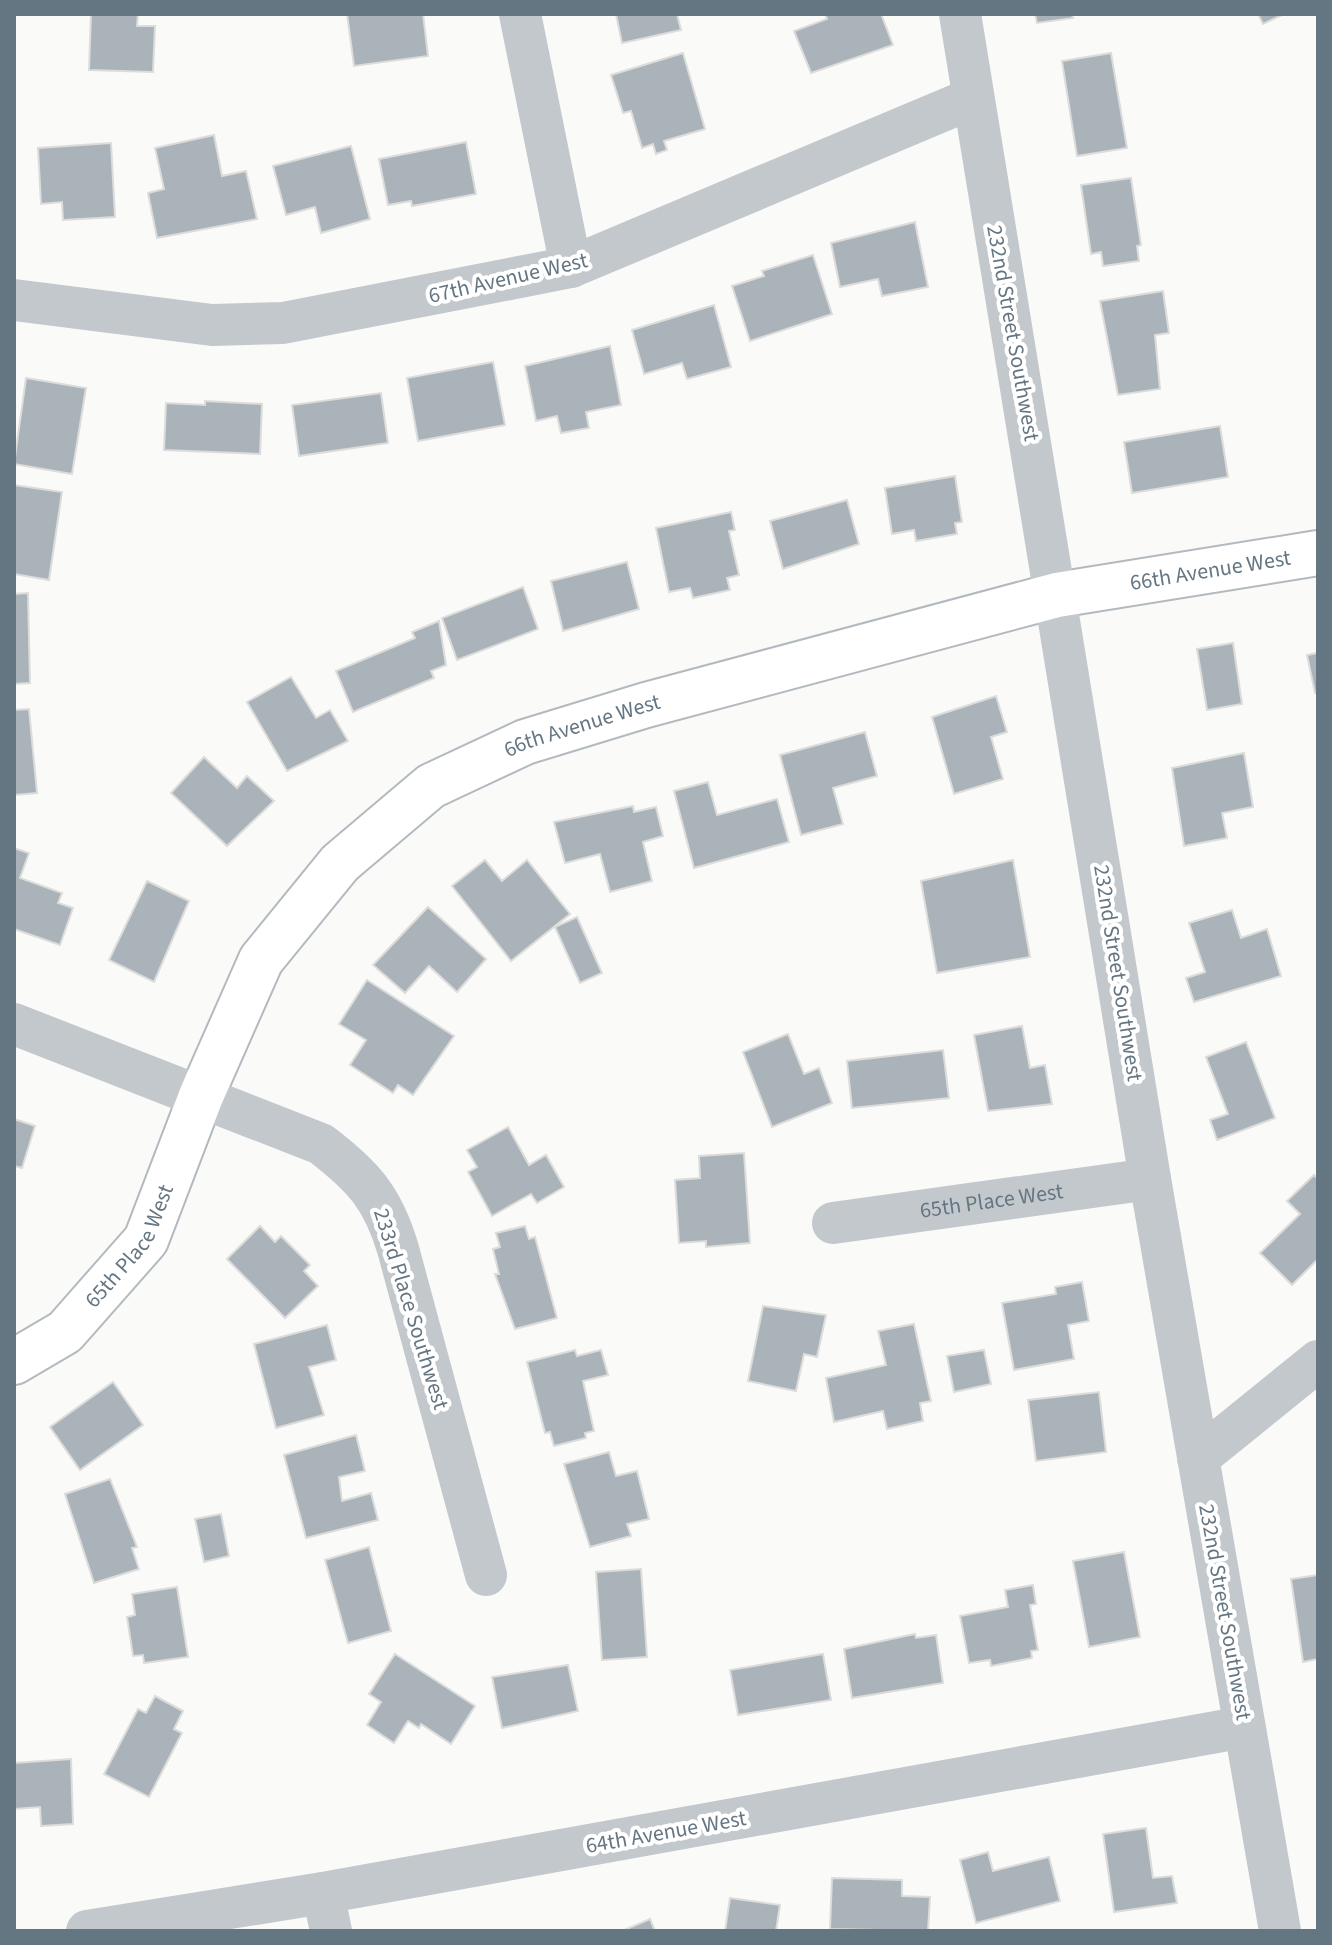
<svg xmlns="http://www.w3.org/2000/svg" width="1332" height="1945" viewBox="0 0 1332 1945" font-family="'Source Sans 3',sans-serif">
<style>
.building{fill:#aab3b9;stroke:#dcdcda;stroke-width:2}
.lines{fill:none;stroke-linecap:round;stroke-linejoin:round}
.secondary-casing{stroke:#b3babf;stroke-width:48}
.street{stroke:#c3c8cc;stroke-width:42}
.secondary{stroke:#fff;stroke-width:44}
.labels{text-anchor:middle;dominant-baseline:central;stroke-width:8;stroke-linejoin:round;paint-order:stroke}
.street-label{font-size:22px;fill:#657683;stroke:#fff}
</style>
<rect width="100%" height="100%" fill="#fafaf8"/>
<g class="building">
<path d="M91 14H138L137 26H155L153 72 89 70Z"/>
<path d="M347 14H423L428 56 354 66Z"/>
<path d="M616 14H677L681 30 622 43Z"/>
<path d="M825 14H881L893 45 811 73 794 31 827 19Z"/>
<path d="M1035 14H1072L1073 18 1037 23Z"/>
<path d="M1258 14H1284L1263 24Z"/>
<path d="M683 53 705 129 664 141 667 150 656 154 653 144 642 148 631 111 623 113 611 75Z"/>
<path d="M1111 53 1127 148 1077 156 1062 61Z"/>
<path d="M214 135 222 176 246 171 257 219 157 238 148 193 164 189 155 148Z"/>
<path d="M466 142 476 194 412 206 411 201 388 205 379 159Z"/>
<path d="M111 143 115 217 63 220 62 202 41 204 38 148Z"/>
<path d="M351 146 370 219 321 233 315 207 286 215 273 166Z"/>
<path d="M1131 178 1141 245 1137 246 1139 261 1103 266 1101 252 1091 254 1081 185Z"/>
<path d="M915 222 928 287 882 296 878 279 840 287 831 243Z"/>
<path d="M813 255 832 314 750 341 732 286 764 276 762 271Z"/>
<path d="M1163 291 1169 333 1155 335 1160 389 1118 395 1100 301Z"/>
<path d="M714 305 731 367 687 379 682 363 644 374 632 330Z"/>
<path d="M610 346 621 405 586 412 589 428 561 433 557 416 536 421 525 366Z"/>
<path d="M493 362 505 425 418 441 407 378Z"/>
<path d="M26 378 86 388 72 474 14 464Z"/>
<path d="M381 393 388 443 299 456 292 405Z"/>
<path d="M205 401 262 404 260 454 164 450 166 403 205 405Z"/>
<path d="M1220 426 1228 477 1132 493 1124 442Z"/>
<path d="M955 476 962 522 955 523 957 534 916 541 914 530 892 534 885 488Z"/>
<path d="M14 485 62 492 49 580 14 574Z"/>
<path d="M847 500 859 544 783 569 770 521Z"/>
<path d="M731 512 735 530 729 531 739 575 727 578 730 590 693 598 690 588 669 592 656 528Z"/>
<path d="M627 562 639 609 563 631 551 581Z"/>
<path d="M523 587 538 629 457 660 442 618Z"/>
<path d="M28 593 30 683 14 684V594Z"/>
<path d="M439 621 446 665 431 671 434 678 353 712 336 671 415 638 412 632Z"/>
<path d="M1233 643 1242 704 1207 710 1197 649Z"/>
<path d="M1318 653V693H1315L1307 655Z"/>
<path d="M291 677 316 718 330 710 348 741 287 771 247 702Z"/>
<path d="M996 696 1007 732 991 737 1003 779 954 794 932 717Z"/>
<path d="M29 709 37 793 14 795V710Z"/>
<path d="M865 732 877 776 833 788 843 824 801 835 780 755Z"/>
<path d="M1244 753 1253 807 1222 813 1227 838 1184 846 1172 768Z"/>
<path d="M204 757 237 788 247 776 274 801 227 846 171 793Z"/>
<path d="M708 782 717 815 777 799 789 842 694 868 674 791Z"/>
<path d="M633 806 634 812 656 807 663 836 643 842 652 881 610 892 600 854 565 863 554 822Z"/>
<path d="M14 848 29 853 20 878 62 893 58 903 73 908 60 945 14 929Z"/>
<path d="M485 860 502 881 527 860 570 914 511 961 452 886Z"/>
<path d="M1013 860 1030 957 937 973 921 881Z"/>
<path d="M147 881 189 901 154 982 109 960Z"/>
<path d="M428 907 486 959 457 992 429 966 405 993 373 965Z"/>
<path d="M1232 910 1241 938 1267 929 1281 976 1194 1002 1186 978 1205 972 1189 923Z"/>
<path d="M577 917 602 973 580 983 555 927Z"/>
<path d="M367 980 454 1036 413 1095 398 1085 393 1093 350 1065 366 1040 339 1024Z"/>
<path d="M1022 1026 1030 1068 1045 1065 1052 1104 988 1111 974 1035Z"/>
<path d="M788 1034 804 1074 819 1068 832 1103 772 1127 743 1052Z"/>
<path d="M1246 1042 1275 1118 1217 1140 1210 1120 1228 1114 1206 1057Z"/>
<path d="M943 1050 949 1098 852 1108 847 1061Z"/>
<path d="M14 1119 35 1126 22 1168 14 1166Z"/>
<path d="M508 1127 529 1165 546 1155 564 1187 537 1203 531 1194 492 1216 468 1172 477 1167 467 1150Z"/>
<path d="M744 1153 750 1243 706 1247V1241L679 1243 675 1180 700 1178 699 1156Z"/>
<path d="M1314 1175 1318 1179V1259L1292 1285 1260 1253 1300 1214 1287 1201Z"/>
<path d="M260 1226 275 1242 281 1236 310 1265 304 1271 318 1286 285 1318 227 1259Z"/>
<path d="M525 1226 529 1239 535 1237 557 1318 515 1329 495 1274H499L493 1249 500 1247 496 1233Z"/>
<path d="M1082 1282 1089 1321 1068 1325 1074 1359 1014 1370 1002 1303 1056 1294 1055 1287Z"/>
<path d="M763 1306 826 1315 817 1357 804 1354 796 1391 748 1381Z"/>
<path d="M914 1324 931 1401 920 1403 923 1421 887 1429 883 1411 834 1422 826 1378 886 1365 878 1331Z"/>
<path d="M327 1325 336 1360 309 1367 324 1415 276 1428 254 1344Z"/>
<path d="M575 1350 577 1356 601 1350 608 1375 583 1381 594 1431 585 1433 586 1438 554 1446 550 1432 545 1433 527 1362Z"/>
<path d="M984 1350 991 1384 954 1392 947 1356Z"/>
<path d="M113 1382 143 1425 80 1470 50 1427Z"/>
<path d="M1099 1392 1106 1452 1036 1461 1028 1400Z"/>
<path d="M356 1435 365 1471 339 1477 342 1501 371 1493 378 1520 306 1538 284 1455Z"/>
<path d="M609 1452 616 1476 637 1471 649 1519 627 1524 631 1536 590 1547 564 1464Z"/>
<path d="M110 1479 137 1547 132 1548 139 1569 94 1583 65 1494Z"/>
<path d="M221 1514 229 1556 204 1562 195 1519Z"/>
<path d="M369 1547 391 1631 348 1643 325 1560Z"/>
<path d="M1124 1552 1140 1637 1089 1647 1073 1561Z"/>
<path d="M641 1569 647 1657 602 1660 596 1572Z"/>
<path d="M1318 1575V1659L1303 1662 1291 1579Z"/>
<path d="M1033 1585 1036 1604 1030 1605 1038 1650 1031 1651 1032 1658 991 1666 990 1660 969 1663 960 1616 1008 1607 1005 1590Z"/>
<path d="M177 1587 188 1657 144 1663 143 1655 133 1656 127 1617 135 1615 132 1594Z"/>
<path d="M915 1634 916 1638 936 1635 943 1683 852 1698 844 1649Z"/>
<path d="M395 1654 475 1706 451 1744 421 1724 419 1728 408 1721 394 1743 367 1725 381 1702 369 1694Z"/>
<path d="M823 1654 831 1700 738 1715 730 1670Z"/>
<path d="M568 1665 578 1711 502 1728 492 1677Z"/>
<path d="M155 1696 183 1711 174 1729 182 1733 149 1797 104 1774 138 1709 146 1713Z"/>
<path d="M71 1759 73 1824 41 1826 40 1807 14 1809V1763Z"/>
<path d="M1146 1828 1153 1878 1172 1876 1177 1903 1114 1912 1103 1834Z"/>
<path d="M988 1852 993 1871 1049 1857 1060 1901 976 1923 960 1860Z"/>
<path d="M832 1878 902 1880V1896L930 1897 928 1931 830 1929Z"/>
<path d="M730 1898 780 1905 776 1931H725Z"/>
<path d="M650 1919 655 1931H622Z"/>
</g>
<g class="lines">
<defs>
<g id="secondary">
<path id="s2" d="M14 1362 65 1332 146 1240 201 1096 261 960 340 863 431 786 525 742 646 705 1057 595 1318 553"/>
</g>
</defs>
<use href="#secondary" class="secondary-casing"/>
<g class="street">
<path d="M520 14 571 267"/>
<path d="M960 14 1150 1179 1280 1931"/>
<path d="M14 300 212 325 283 323 571 267 973 98"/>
<path d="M14 1024 321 1144C363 1176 383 1198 398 1249L486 1575"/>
<path id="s1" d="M833 1223 1150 1179"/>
<path d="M1198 1458 1318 1361"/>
<path d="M323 1893 331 1931"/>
<path d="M87 1931 323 1893 1244 1727"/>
</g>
<use href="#secondary" class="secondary"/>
</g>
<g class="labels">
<g class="street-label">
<text transform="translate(508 278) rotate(-13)">67th Avenue West</text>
<text transform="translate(1013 333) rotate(80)">232nd Street Southwest</text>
<text stroke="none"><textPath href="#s2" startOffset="1540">66th Avenue West</textPath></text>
<text stroke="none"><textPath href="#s2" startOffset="892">66th Avenue West</textPath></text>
<text transform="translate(1118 973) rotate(81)">232nd Street Southwest</text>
<text stroke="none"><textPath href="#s1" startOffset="160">65th Place West</textPath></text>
<text stroke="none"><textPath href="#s2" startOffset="168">65th Place West</textPath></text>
<text transform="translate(411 1309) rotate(73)">233rd Place Southwest</text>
<text transform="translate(1225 1612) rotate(80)">232nd Street Southwest</text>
<text transform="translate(666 1832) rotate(-10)">64th Avenue West</text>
</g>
</g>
<rect width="1332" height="1945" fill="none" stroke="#657683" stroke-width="32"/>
</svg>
